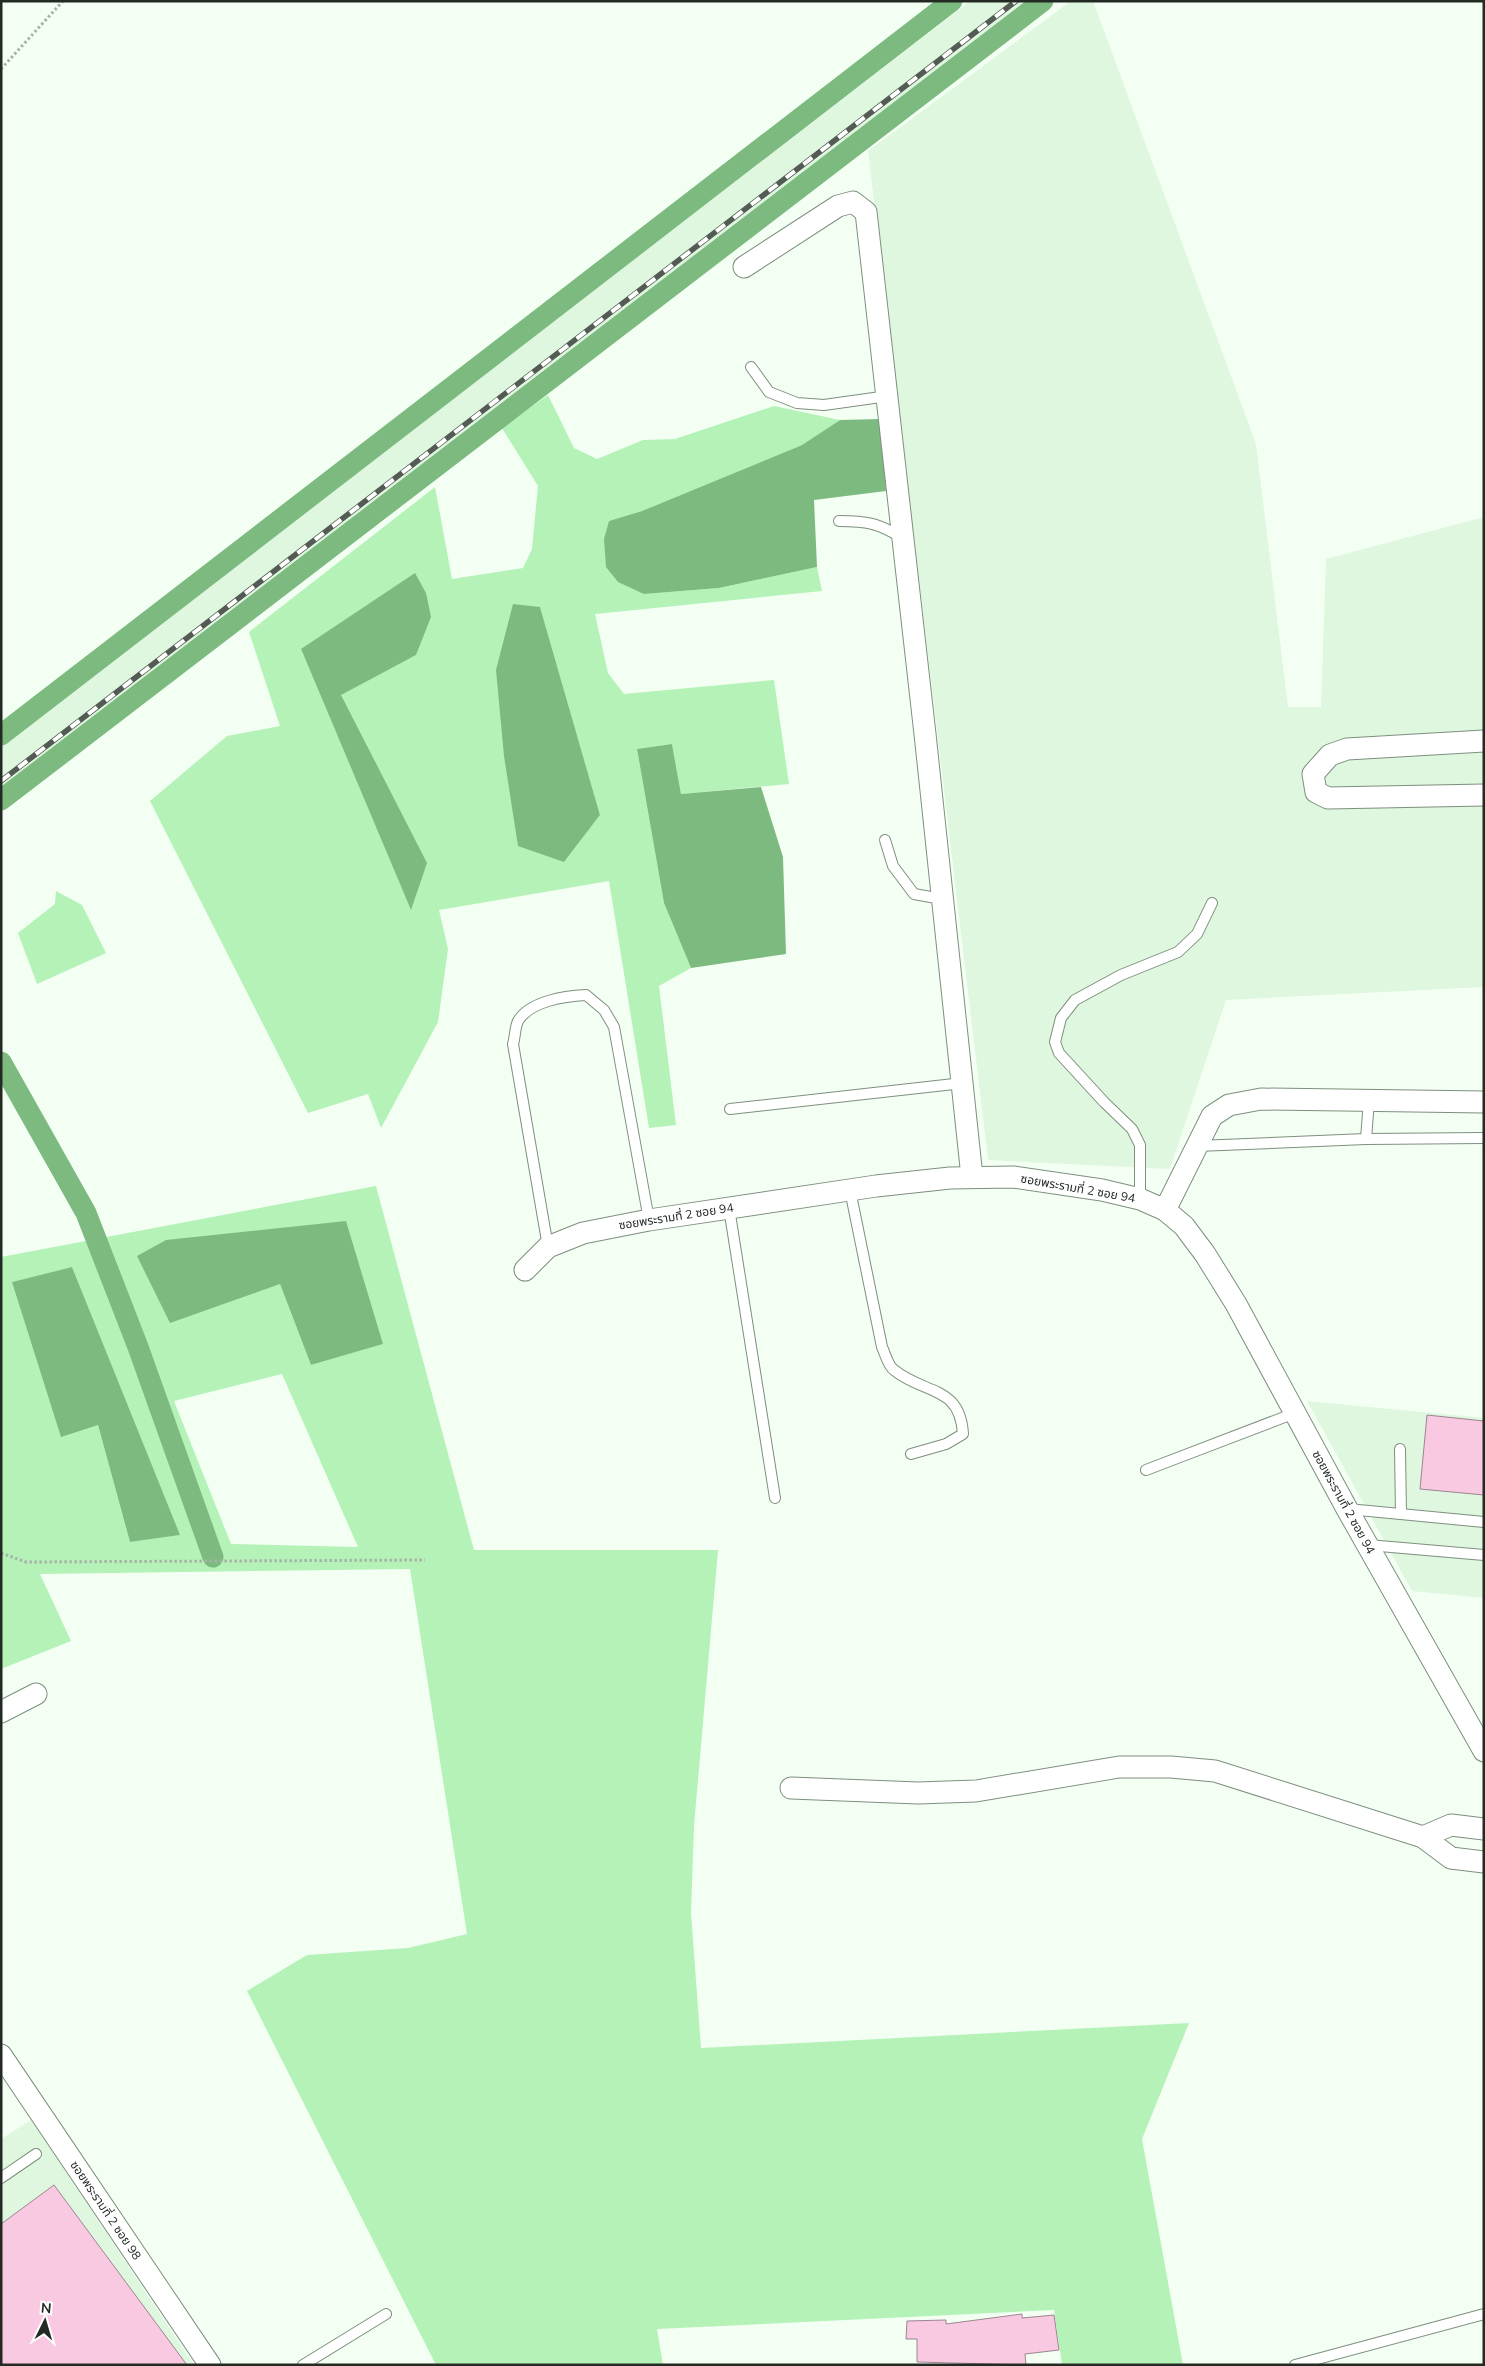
<svg xmlns="http://www.w3.org/2000/svg" width="1485" height="2366" viewBox="0 0 1485 2366" font-family="Mulish,'Noto Sans Thai',sans-serif">
<style>
.built{fill:#dff7df}
.green{fill:#b5f2b8;fill-rule:evenodd}
.water{fill:#7cba80}
.lines{fill:none;stroke-linecap:round;stroke-linejoin:round}
.canal{stroke:#7cba80;stroke-width:21}
.building{fill:#f9c9e2;stroke:#9b8590}
.lane-casing{stroke:#7e8f7e;stroke-width:12}
.street-casing{stroke:#7e8f7e;stroke-width:23}
.path{stroke:#a8b2a8;stroke-width:3;stroke-dasharray:2.5 2.5;stroke-linecap:butt}
.lane{stroke:#fff;stroke-width:10}
.street{stroke:#fff;stroke-width:21}
.rail-casing{stroke:#535b54;stroke-width:5.5}
.rail{stroke:#fff;stroke-width:4;stroke-dasharray:11;stroke-linecap:butt}
.labels{text-anchor:middle;dominant-baseline:central;stroke-width:4;stroke-linejoin:round;paint-order:stroke}
.street-label{font-size:12px;fill:#232a24;stroke:#fff}
</style>
<rect width="100%" height="100%" fill="#f3fff3"/>
<g class="built">
<path d="M970 1H1027L1 796V747Z"/>
<path d="M1071 1H1093L1256 444 1288 707H1321L1326 559 1484 517V987L1226 1000 1170 1169 988 1160 868 151Z"/>
<path d="M1307 1401 1484 1418V1598L1412 1591Z"/>
<path d="M31 2120 194 2365H1V2139Z"/>
</g>
<g class="green">
<path d="M548 395 574 448 597 459 643 440 675 439 774 406 840 420 802 445 642 511 609 521 644 594 719 588 817 567 822 591 595 614 608 673 624 694 774 680 789 784 681 794 672 744 637 749 664 903 691 968 659 986 676 1125 649 1128 609 881 439 910 448 949 438 1022 381 1128 368 1094 308 1113 150 801 227 736 280 726 249 632 435 487 452 579 523 568 532 549 538 486 502 428ZM540 607 600 815 564 862ZM301 649 416 655 341 694 411 909Z"/>
<path d="M56 891 82 905 106 953 37 984 18 933 55 904Z"/>
<path d="M376 1186 474 1550H718L694 1826 691 1913 701 2048 1189 2023 1142 2139 1183 2365H1062L1054 2310 657 2329 663 2365H436L247 1991 307 1955 408 1948 467 1934 410 1569 40 1574 71 1641 1 1669V1257ZM72 1267 179 1535 130 1542 98 1425 12 1282ZM280 1284 383 1344 311 1365ZM282 1374 358 1547 231 1544 174 1401Z"/>
</g>
<g class="water">
<path d="M881 419 886 491 814 500 817 567 719 588 644 594 618 582 606 567 604 539 609 521 642 511 802 445 840 420Z"/>
<path d="M415 573 426 593 431 617 416 655 341 695 427 863 411 910 301 649Z"/>
<path d="M513 604 540 607 600 815 564 862 518 846 504 756 496 670Z"/>
<path d="M672 744 681 794 761 787 783 857 786 954 691 968 664 903 637 749Z"/>
<path d="M346 1221 383 1344 311 1365 280 1284 170 1323 137 1256 166 1240Z"/>
<path d="M72 1267 180 1535 130 1542 98 1425 61 1437 12 1282Z"/>
</g>
<g class="lines">
<g class="canal">
<path d="M1 735 952 1"/>
<path d="M1 800 1043 1"/>
<path d="M1 1062 86 1213 138 1347 213 1557"/>
</g>
</g>
<g class="building">
<path d="M1427 1415 1484 1421V1495L1420 1489Z"/>
<path d="M54 2185 187 2365H1V2224Z"/>
<path d="M1022 2314V2318L1054 2315 1059 2350 1025 2354 1026 2365 917 2362V2339H906L907 2321 946 2320V2324Z"/>
</g>
<g class="lines">
<defs>
<g id="lane">
<path d="M751 367 769 392 797 403 824 405 888 396"/>
<path d="M839 521C866 521 879 523 902 538"/>
<path d="M885 840 893 866 914 894 942 899"/>
<path d="M730 1109 963 1083"/>
<path d="M1366 1139 1369 1100"/>
<path d="M1197 1146 1366 1139 1484 1138"/>
<path d="M850 1190 882 1347C885 1353 888 1366 894 1370 925 1395 960 1385 963 1434L946 1444 911 1454"/>
<path d="M1140 1199V1145L1132 1129 1104 1102 1059 1053 1055 1042 1061 1018 1075 1000 1121 975 1178 952 1197 934 1212 903"/>
<path d="M729 1208 775 1498"/>
<path d="M548 1247 513 1044C515 1038 515 1027 518 1021 530 1001 565 996 586 995L604 1010 614 1027 649 1220"/>
<path d="M1400 1449 1401 1514"/>
<path d="M1146 1470 1295 1413"/>
<path d="M1348 1509 1484 1522"/>
<path d="M1368 1545 1484 1555"/>
<path d="M1 2178 36 2154"/>
<path d="M303 2365 386 2314"/>
<path d="M1295 2365 1484 2314"/>
</g>
<g id="street">
<path d="M744 267 838 206 853 202 866 212 925 734 972 1177"/>
<path d="M1484 741 1347 749 1330 755 1313 774 1316 792 1328 798 1484 795"/>
<path d="M1165 1210 1212 1116 1229 1105 1261 1099 1484 1102"/>
<path d="M525 1270 548 1247 583 1233 649 1220 876 1186 950 1178 1013 1177 1102 1190 1140 1199 1165 1210 1184 1226 1205 1254 1236 1304 1347 1509 1484 1751"/>
<path d="M1 1712 36 1694"/>
<path d="M791 1788 918 1793 976 1791 1119 1767H1171L1215 1771 1423 1837 1451 1858 1484 1862"/>
<path d="M1423 1837 1451 1825 1484 1829"/>
<path d="M1 2055 210 2365"/>
</g>
</defs>
<use href="#lane" class="lane-casing"/>
<use href="#street" class="street-casing"/>
<g class="path">
<path d="M1 69 63 1"/>
<path d="M1 1553 26 1562 425 1560"/>
</g>
<use href="#lane" class="lane"/>
<use href="#street" class="street"/>
<defs>
<path id="rail" d="M1 781 1016 1"/>
</defs>
<use href="#rail" class="rail-casing"/>
<use href="#rail" class="rail"/>
</g>
<g class="labels">
<g class="street-label">
<text transform="translate(1078 1188) rotate(10)">ซอยพระรามที่ 2 ซอย 94</text>
<text transform="translate(676 1216) rotate(-9)">ซอยพระรามที่ 2 ซอย 94</text>
<text transform="translate(1344 1502) rotate(61)">ซอยพระรามที่ 2 ซอย 94</text>
<text transform="translate(106 2210) rotate(56)">ซอยพระรามที่ 2 ซอย 98</text>
</g>
</g>
<rect width="1485" height="2366" fill="none" stroke="#232a24" stroke-width="5"/>
<g transform="translate(45 2321) rotate(5)" stroke="#ffffff" stroke-width="4" paint-order="stroke">
<path d="M0-4L9 19L0 12L-9 19Z" fill="#232a24"/>
<text y="-8" font-size="14" font-weight="bold" text-anchor="middle" fill="#232a24">N</text>
</g>
</svg>
